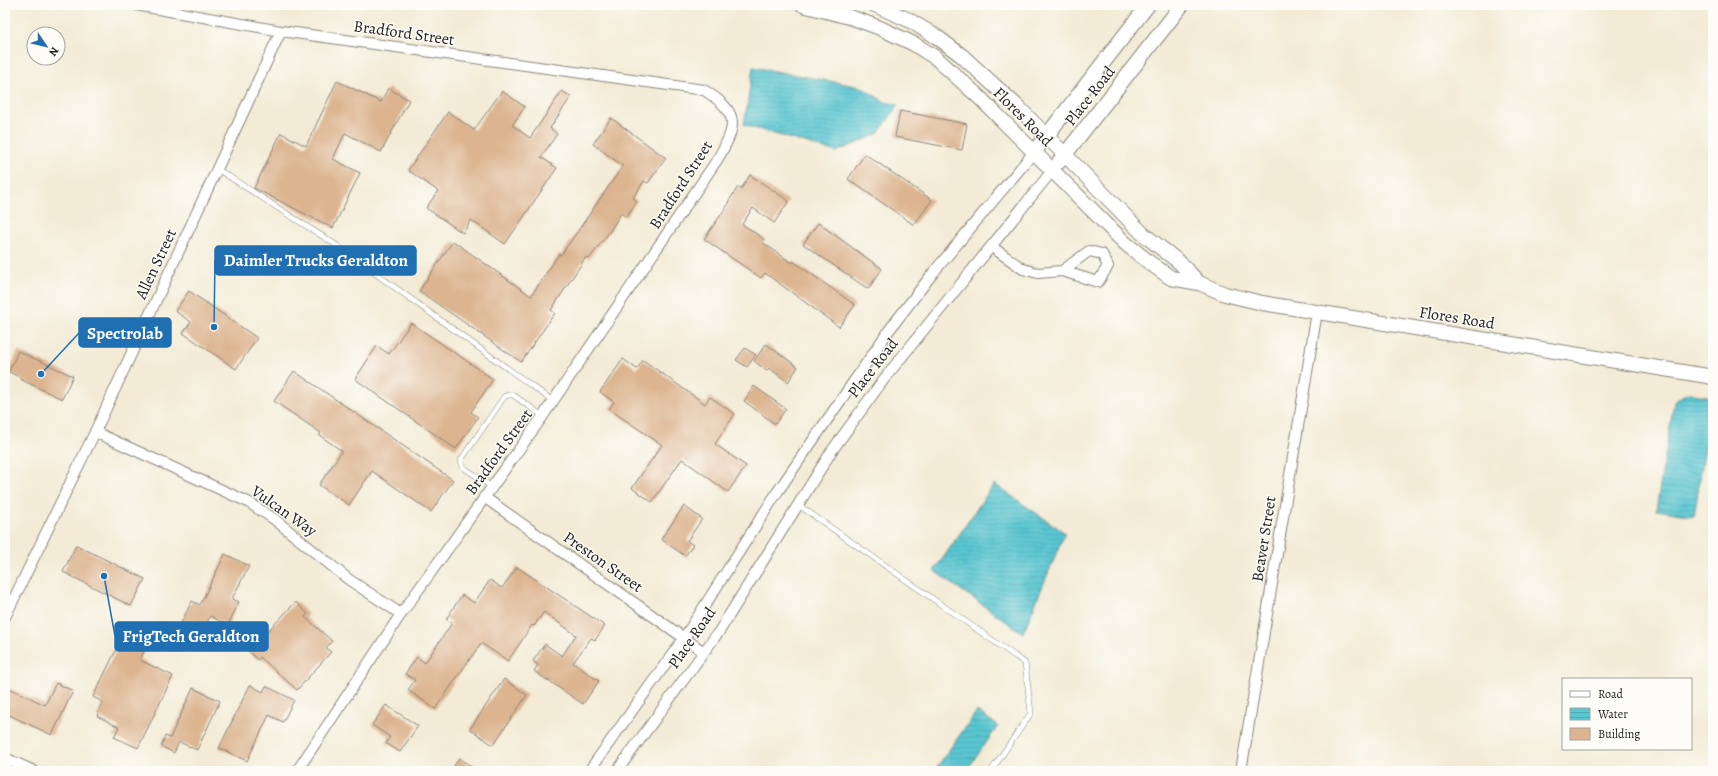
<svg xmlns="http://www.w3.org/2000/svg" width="1718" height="776" viewBox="0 0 1718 776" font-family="Alegreya,serif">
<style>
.water{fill:url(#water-rules);stroke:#3b7176}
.building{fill:#dcb48f}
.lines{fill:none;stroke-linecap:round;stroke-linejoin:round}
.lane-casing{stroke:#888479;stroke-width:6}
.street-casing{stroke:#888479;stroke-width:12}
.secondary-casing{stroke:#888479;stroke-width:16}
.lane{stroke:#fff;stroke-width:5}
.street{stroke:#fff;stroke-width:10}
.secondary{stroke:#fff;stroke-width:14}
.labels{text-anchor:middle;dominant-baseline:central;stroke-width:3;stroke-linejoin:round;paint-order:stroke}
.street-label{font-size:16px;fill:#1c1c1c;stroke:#fdfcf7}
.leader{fill:none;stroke:#1f6fb2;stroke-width:1.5}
.callout-dot{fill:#1f6fb2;stroke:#fdfcf7;stroke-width:1.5}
.callout{fill:#1f6fb2;stroke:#1f6fb2;stroke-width:1.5}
.callout-label{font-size:17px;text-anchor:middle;font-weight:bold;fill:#fff}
</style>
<defs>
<pattern id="water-rules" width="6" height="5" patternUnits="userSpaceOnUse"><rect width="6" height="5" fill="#5ac6d1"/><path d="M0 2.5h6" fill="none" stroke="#4eaab3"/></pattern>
</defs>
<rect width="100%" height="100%" fill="#fdfcf7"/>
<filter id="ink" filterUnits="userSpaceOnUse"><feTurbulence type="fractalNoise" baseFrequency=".025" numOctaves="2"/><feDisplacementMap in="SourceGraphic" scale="8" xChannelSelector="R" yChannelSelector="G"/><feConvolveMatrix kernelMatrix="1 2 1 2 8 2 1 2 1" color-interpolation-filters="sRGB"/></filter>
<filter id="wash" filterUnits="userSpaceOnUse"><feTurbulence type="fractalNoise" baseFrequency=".012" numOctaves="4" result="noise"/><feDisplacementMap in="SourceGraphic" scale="16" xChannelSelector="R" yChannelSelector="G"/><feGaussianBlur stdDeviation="0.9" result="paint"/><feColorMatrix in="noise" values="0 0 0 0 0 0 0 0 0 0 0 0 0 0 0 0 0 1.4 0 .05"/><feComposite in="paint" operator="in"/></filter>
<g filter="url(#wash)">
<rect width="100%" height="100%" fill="#f3ebd6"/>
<g class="water">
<path d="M753 67 861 87 885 102 898 105 878 134 836 152 744 125Z"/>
<path d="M1686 393 1713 397 1694 516 1656 510 1674 402Z"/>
<path d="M994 484 1065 533 1023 633 934 571Z"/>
<path d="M977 711 998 726 966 771H934Z"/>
</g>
<g id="blocks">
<g class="building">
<path d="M337 81 381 102 388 88 409 100 381 152 345 133 333 159 360 173 333 228 254 188 281 133 306 146Z"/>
<path d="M502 91 525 107 512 125 530 138 562 91 571 97 550 128 557 134 541 157 557 168 505 244 471 220 463 233 426 208 438 191 408 170 448 112 474 130Z"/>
<path d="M900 111 967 124 962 150 895 137Z"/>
<path d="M611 118 666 158 648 183 644 181 633 198 637 201 626 217 621 213 610 231 589 259 586 257 551 310 555 313 521 362 419 291 453 241 531 296 559 254 561 255 623 166 593 144Z"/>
<path d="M865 154 932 200 914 225 848 179Z"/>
<path d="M750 175 789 201 774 223 753 208 742 224 764 239 762 242 792 263 793 261 855 305 839 327 765 273 761 278 704 239 729 203 728 202 738 187 741 189Z"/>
<path d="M818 223 882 269 868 289 803 244Z"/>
<path d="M189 291 257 338 236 369 183 333 191 322 175 311Z"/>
<path d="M411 323 493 379 471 412 478 417 456 449 355 379 377 346 389 354Z"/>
<path d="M766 344 798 367 788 382 769 368 767 371 754 361Z"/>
<path d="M745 348 756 355 747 367 736 360Z"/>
<path d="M18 351 73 376 62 399 20 379V377L9 372Z"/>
<path d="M623 359 637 369 643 360 705 404 710 397 735 414 715 444 746 466 728 492 682 459 652 502 632 488 662 445 609 409 614 402 600 392Z"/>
<path d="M294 371 453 480 431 512 372 471 349 505 319 485 342 451 319 435 321 433 274 401Z"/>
<path d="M754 386 786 409 775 424 744 401Z"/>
<path d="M684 506 702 519 687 541 693 545 685 556 661 539Z"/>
<path d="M76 545 145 579 131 606 63 572Z"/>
<path d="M225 554 249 566 232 599 239 602 228 625 210 616 199 640 178 629 192 601 200 605Z"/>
<path d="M517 567 605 626 595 640 591 638 573 663 599 681 583 704 534 671 538 665 533 661 545 644 562 656 576 635 544 612 534 626 532 625 508 661 481 643 435 709 408 690 415 680 405 674 417 657 425 663 452 623 446 619 462 595 474 603 490 580 502 588Z"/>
<path d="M296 602 308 614 305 617 332 641 326 648 331 652 297 690 260 657 258 660 248 651Z"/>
<path d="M124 634 147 645 140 660 173 676 138 748 114 737 119 727 97 716 103 702 93 697Z"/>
<path d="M504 679 527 695 493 745 470 729Z"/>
<path d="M56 683 73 691 52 735 5 713V695L9 688 45 705Z"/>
<path d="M250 685 263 692 266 686 294 700 283 722 269 715 247 761 219 748Z"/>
<path d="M193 688 220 701 197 750 179 742 174 753 161 746 165 736 170 738Z"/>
<path d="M386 705 418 726 400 752 386 743 390 737 372 725Z"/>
<path d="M459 758 478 771H451Z"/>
</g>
</g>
</g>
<g filter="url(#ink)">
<use href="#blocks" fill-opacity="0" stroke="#888479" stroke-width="1"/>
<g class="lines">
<defs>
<g id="lane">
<path d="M217 169 333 243 553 401"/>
<path d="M492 487 463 467 461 460 504 397 508 395H513L543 416"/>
<path d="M797 504 1025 663 1031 713 991 771"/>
</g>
<g id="street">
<path d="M136 5 281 31 704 90C741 113 737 126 717 160L543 416 401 614 297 771"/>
<path d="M992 247 1023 269 1038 273 1062 271 1098 282 1108 266 1102 254 1089 251 1062 271"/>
<path d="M95 432 248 502 274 519 348 579 401 614"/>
<path d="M484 497 704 652"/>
<path d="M5 617 95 432 281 31"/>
<path d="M5 758 34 771"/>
<path d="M589 771 684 638 778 491 890 329 933 273 1034 152"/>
<path d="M617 771 720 630 831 452 884 379 1052 171"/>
<path d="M1241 771 1317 312"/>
</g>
<g id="secondary">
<path d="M803 5 853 18 880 28 914 44 936 58 979 97 1125 243 1150 263 1171 278 1199 283 1225 294 1262 303 1713 377"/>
<path d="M875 5 909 20 937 37 961 55 1019 108 1142 233 1179 262 1199 283"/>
<path d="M1034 152 1148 5"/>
<path d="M1059 162 1182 5"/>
</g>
</defs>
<use href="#lane" class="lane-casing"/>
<use href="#street" class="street-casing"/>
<use href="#secondary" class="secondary-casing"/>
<use href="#lane" class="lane"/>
<use href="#street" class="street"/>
<use href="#secondary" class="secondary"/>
</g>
</g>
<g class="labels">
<g class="street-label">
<text transform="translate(404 33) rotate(8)">Bradford Street</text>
<text transform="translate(1090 96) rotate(-52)">Place Road</text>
<text transform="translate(1023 117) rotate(45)">Flores Road</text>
<text transform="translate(681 185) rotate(-57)">Bradford Street</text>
<text transform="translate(156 264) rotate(-65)">Allen Street</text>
<text transform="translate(1457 318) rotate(9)">Flores Road</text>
<text transform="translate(873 368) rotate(-52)">Place Road</text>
<text transform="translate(499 452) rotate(-54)">Bradford Street</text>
<text transform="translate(284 511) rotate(35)">Vulcan Way</text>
<text transform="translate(1264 539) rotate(-81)">Beaver Street</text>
<text transform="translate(603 562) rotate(35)">Preston Street</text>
<text transform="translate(692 638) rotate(-55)">Place Road</text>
</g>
</g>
<path class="leader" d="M214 327L215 260M41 374L79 333M104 576L115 636"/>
<g class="callout-dot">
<circle cx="214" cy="327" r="4"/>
<circle cx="41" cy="374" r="4"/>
<circle cx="104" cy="576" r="4"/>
</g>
<g class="callout">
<rect x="215" y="246" width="201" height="29" rx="4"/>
<rect x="79" y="318" width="92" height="29" rx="4"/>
<rect x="115" y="622" width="153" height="29" rx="4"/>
</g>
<g class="callout-label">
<text x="316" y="266">Daimler Trucks Geraldton</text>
<text x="125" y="339">Spectrolab</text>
<text x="191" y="642">FrigTech Geraldton</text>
</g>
<rect width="1718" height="776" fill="none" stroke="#fdfcf7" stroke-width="20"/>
<rect x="1562" y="678" width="130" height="72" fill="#fdfcf7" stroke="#a3a29f"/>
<rect x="1570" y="691" width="20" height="6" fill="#ffffff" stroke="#a3a29f"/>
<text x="1598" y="698" font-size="12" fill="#1c1c1c">Road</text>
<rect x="1570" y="708" width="20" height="12" fill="url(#water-rules)" stroke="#a3a29f"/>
<text x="1598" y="718" font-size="12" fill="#1c1c1c">Water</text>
<rect x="1570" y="728" width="20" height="12" fill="#dcb48f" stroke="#a3a29f"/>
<text x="1598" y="738" font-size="12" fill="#1c1c1c">Building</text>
<g transform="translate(46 46) rotate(125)"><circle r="19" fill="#fdfcf7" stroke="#a3a29f"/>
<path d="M0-3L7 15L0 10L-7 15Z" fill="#1f6fb2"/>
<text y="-6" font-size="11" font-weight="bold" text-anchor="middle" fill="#1c1c1c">N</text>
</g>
</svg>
